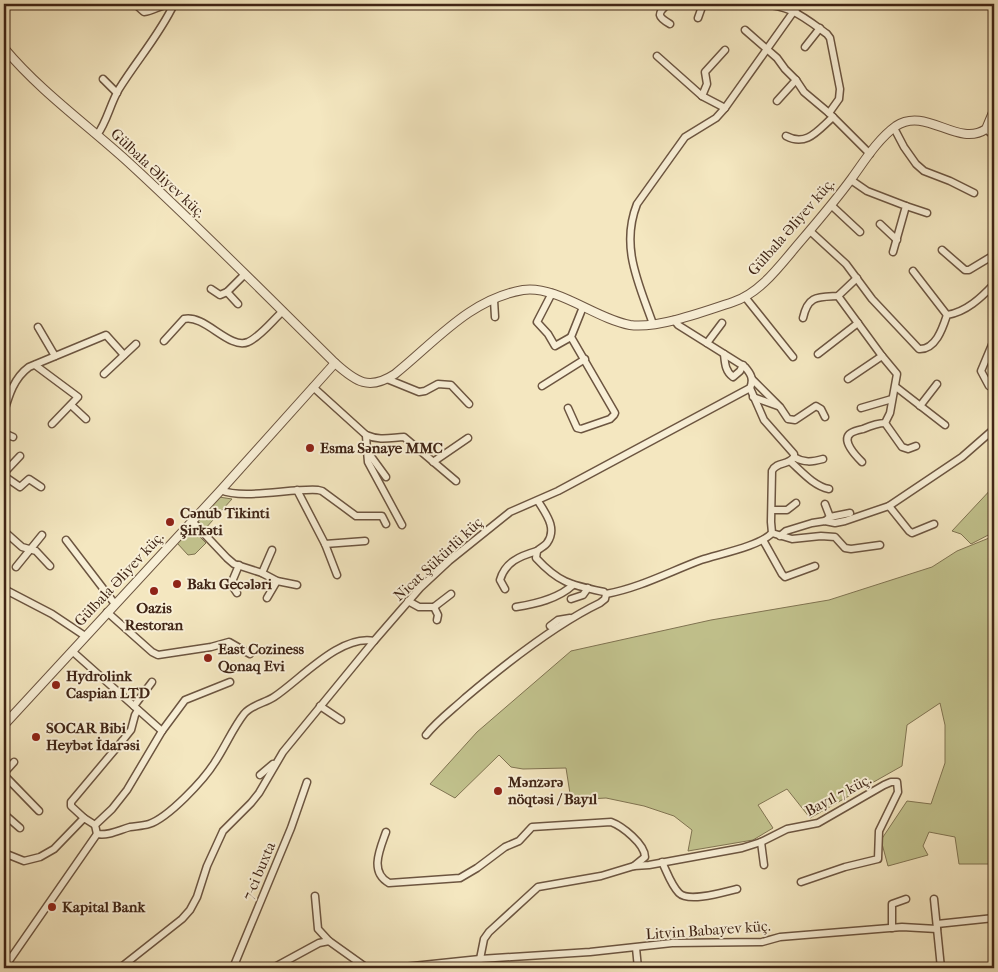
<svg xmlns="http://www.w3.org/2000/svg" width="998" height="972" viewBox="0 0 998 972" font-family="'IM FELL French Canon',serif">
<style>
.green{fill:#c2c38e;stroke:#807452}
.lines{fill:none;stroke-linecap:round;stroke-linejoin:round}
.minor-casing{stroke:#6c5540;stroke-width:9}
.tertiary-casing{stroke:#6c5540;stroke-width:10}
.minor{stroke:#f8efd6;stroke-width:6}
.tertiary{stroke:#f8efd6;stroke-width:8}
.poi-dot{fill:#8f2418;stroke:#f8efd6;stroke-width:2}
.labels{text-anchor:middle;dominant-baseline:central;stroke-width:4;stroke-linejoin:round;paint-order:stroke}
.street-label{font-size:15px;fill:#3f2415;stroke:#f8efd6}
.poi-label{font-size:15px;font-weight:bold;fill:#3f2415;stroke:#f8efd6;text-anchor:start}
</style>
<rect width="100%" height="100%" fill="#f4e7c0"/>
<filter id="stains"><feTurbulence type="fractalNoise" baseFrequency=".004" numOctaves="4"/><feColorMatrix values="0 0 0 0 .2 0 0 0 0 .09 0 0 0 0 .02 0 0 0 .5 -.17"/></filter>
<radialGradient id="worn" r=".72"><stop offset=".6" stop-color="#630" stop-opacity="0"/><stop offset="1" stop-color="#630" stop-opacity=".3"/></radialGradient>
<g class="green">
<path d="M994 486V532L971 544 961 534 952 531Z"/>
<path d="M219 497 232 499 204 530 196 522Z"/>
<path d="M191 528 206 543 195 554 188 555 177 543Z"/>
<path d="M994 536V866L993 864H959L955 837 929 832 923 846 928 855 888 866 881 840 907 801 931 804 945 763V725L940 703 907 725 902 766 810 818 787 789 758 805 773 828 753 840 688 851 692 830 674 816 644 806 606 798 571 800 566 768 523 769 511 767 499 755 455 798 430 784 477 732 571 651 711 620 829 600 932 567 957 551Z"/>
</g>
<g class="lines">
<defs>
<g id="minor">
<path d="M135 4 144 12C156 11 160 3 174 5"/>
<path d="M668 4C656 14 658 17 670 24"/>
<path d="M754 4C789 4 801 15 827 34L830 38 840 89 839 99 829 113"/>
<path d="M698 18 703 4"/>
<path d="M745 30 777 58 785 69 796 80 777 101"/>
<path d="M805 47 820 28"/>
<path d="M657 56 702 96 725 108"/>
<path d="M103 79 117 93"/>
<path d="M796 80 804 92 829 113 870 154"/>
<path d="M702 96 707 84 705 72 725 50"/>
<path d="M894 128 904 147 916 164 924 171 950 181 974 193"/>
<path d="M986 129 994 136"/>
<path d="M97 135C107 122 110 104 119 89 137 60 160 34 174 4"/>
<path d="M786 136C807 147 818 130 833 117"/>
<path d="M851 180 867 191 906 206 893 252"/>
<path d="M831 205 860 232"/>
<path d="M906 206 927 213"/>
<path d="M880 224 897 240"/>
<path d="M810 231 846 264 872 299 919 349C936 350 943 327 947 315 966 312 981 298 994 284"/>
<path d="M942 250 965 270H969L994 255"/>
<path d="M913 271 947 315"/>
<path d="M211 289 220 295 227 292 245 274"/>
<path d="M227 292 238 304"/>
<path d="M552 293 537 322 548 334 555 346 571 337"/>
<path d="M838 296 882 356 897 374 890 413 885 423C877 423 870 426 863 429 859 430 854 431 851 433 840 440 857 457 862 462"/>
<path d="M745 297 793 357"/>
<path d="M494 300 495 317"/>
<path d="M803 318C808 295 818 297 838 296L857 278"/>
<path d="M653 324C639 284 620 247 637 204L685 137 716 118 725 108 794 11 801 4"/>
<path d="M38 327 55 356"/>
<path d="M164 341 184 319C205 314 229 350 248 342 261 336 272 321 283 311"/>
<path d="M707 343 722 323"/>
<path d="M724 354C725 363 725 371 733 377L740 371 743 365"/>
<path d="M818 354 858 323"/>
<path d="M35 365 78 397 52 424"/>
<path d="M104 374 136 344"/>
<path d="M387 379 419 392 425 391 438 384 451 385 469 404"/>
<path d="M752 379 780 407 788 419 795 420 816 406 821 409 825 417"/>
<path d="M848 379 882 356"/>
<path d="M542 386 585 359"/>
<path d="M989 386 981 371 994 340"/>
<path d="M313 387 366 435C380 441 389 438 404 437L456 481"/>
<path d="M896 387 945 425"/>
<path d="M750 388 764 420 794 454V457C788 466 777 461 772 471L771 522 772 533 792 539 821 536 835 537 845 548 851 549 880 545"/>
<path d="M753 397 778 406"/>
<path d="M71 405 86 419"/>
<path d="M920 406 937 384"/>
<path d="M568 408 577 428 581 429 610 419 614 415 615 413 571 337 583 307"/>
<path d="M861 408 892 399"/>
<path d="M4 412C9 395 14 378 29 367L106 335 124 355"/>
<path d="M885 423 902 447 908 449 916 446"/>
<path d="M4 433 13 437"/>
<path d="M366 435 367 451 386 477"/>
<path d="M367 451 368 462 402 525"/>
<path d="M794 457C804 463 812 462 823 459"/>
<path d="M433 462 468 438"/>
<path d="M791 462C802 472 814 486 829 489"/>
<path d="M4 473 20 456"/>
<path d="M4 476 20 487 29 479 41 487"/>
<path d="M221 490C242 500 292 488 318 490L322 491 356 516H382L386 524"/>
<path d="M297 490 325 544 337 575"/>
<path d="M538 501C545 513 558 528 547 543 545 546 540 548 537 551L536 558C559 583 571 585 604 592L606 594C639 588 669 572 701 560 719 554 760 546 772 533"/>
<path d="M825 504 830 517"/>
<path d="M889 506 909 531 912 533 934 524"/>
<path d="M772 510H787L796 503"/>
<path d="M192 521 227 558 234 564 262 573 277 581 297 585"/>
<path d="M825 521 830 517 850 513"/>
<path d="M4 531 22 547 36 551 50 566"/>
<path d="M780 536 786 531 812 523 825 521 835 523 845 521 889 506 962 457 994 429"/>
<path d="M66 540 115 604"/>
<path d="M763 540 782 574 785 577 815 566"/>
<path d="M325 544 365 541"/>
<path d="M16 567 42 535"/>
<path d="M262 573 272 550"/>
<path d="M4 589 52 614 85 636"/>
<path d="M505 589 500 580C505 562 520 556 537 551"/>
<path d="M237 593 231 584 239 565"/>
<path d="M267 598 277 581"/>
<path d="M571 599 583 595 588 588"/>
<path d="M408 601 419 607H434L438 615 437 620"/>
<path d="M434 607 451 594"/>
<path d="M516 607C535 604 558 599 573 585"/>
<path d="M107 612 152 652 158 655 211 647 229 642 250 654"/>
<path d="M550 626 558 620 570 618"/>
<path d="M72 651 162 731"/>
<path d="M134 706 152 682"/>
<path d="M320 706 341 720"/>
<path d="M426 735C437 721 452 710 465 698 504 665 554 625 600 603L605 599 606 594"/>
<path d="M4 773 14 762"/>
<path d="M4 775 39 811"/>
<path d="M260 775 273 764"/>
<path d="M4 814 20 828"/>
<path d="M84 818 71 806V802L123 740 131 730 135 715 138 710"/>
<path d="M386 832C380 849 369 872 389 883L460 878 477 868 505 847 519 841 532 827 611 822C622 826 645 844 645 857L634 866"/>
<path d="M97 834 95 825 112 809 127 790 162 731 185 700 230 682"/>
<path d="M761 842 764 865"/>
<path d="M4 853 24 861 40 857 54 849 84 818 95 825"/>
<path d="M662 862C667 872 671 885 679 893 689 903 724 892 737 889"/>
<path d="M315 896 318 929 329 941 364 966 370 968"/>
<path d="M934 899 941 968"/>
<path d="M937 924 994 918"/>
<path d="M892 928V904L906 899"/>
<path d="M636 948 638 968"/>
<path d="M480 959 484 939 489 932 538 887 601 876 634 866 649 865 742 848 761 842 787 829 818 823 884 785 891 782H897L898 792 879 831 878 859 845 867 801 882"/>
<path d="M4 968 97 834C109 836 119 830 130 827 136 826 143 826 149 824 168 818 204 780 215 762 225 747 233 728 244 714 251 705 265 703 274 697 300 680 340 634 374 641"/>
<path d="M120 968 182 919 190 910 197 897 207 866 223 831 251 803 259 793 283 752 374 641 420 588 449 561 510 512 558 491 750 388C754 379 751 374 745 367L678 325 674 320"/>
<path d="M233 968 291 828 307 782"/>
<path d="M273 968 319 943 329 941"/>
<path d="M394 968 480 959 590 952 672 943 762 942 780 937 902 927 937 929"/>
<path d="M938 968 994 967"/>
</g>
<g id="tertiary">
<path d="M989 4 994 8"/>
<path d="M4 48C40 91 85 123 127 161 198 226 266 295 335 363 356 382 369 391 395 374 435 342 470 299 523 290 557 285 596 319 630 325 657 329 706 311 733 302 761 293 781 264 800 242 818 221 836 200 852 178 865 160 878 139 896 126 926 106 958 148 986 129L994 110"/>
<path d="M4 725 221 490 335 363"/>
</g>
</defs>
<use href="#minor" class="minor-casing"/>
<use href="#tertiary" class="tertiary-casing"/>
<use href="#minor" class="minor"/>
<use href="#tertiary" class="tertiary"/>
</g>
<g class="poi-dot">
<circle cx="310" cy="448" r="5"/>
<circle cx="170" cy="522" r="5"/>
<circle cx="177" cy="584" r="5"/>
<circle cx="154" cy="591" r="5"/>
<circle cx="208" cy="658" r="5"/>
<circle cx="56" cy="685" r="5"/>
<circle cx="36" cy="737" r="5"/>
<circle cx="498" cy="791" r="5"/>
<circle cx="52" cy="907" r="5"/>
</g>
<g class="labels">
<g class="street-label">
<text transform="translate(158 173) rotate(43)">Gülbala Əliyev küç.</text>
<text transform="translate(791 227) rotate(-49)">Gülbala Əliyev küç.</text>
<text transform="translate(438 559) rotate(-43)">Nicat Şükürlü küç</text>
<text transform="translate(119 579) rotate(-47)">Gülbala Əliyev küç.</text>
<text transform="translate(838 795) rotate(-28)">Bayıl 7 küç.</text>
<text transform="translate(259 871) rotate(-67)">7-ci buxta</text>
<text transform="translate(708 930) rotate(-4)">Litvin Babayev küç.</text>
</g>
<g class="poi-label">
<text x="320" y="448">Esma Sənaye MMC</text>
<text x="180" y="513">Cənub Tikinti<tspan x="180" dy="17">Şirkəti</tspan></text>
<text x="187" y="584">Bakı Gecələri</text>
<text x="154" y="608" text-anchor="middle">Oazis<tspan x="154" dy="17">Restoran</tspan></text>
<text x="218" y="649">East Coziness<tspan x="218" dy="17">Qonaq Evi</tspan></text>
<text x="66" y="676">Hydrolink<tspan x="66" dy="17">Caspian LTD</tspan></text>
<text x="46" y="728">SOCAR Bibi<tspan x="46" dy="17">Heybət İdarəsi</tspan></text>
<text x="508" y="782">Mənzərə<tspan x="508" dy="17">nöqtəsi / Bayıl</tspan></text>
<text x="62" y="907">Kapital Bank</text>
</g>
</g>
<rect width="998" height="972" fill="none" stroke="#f4e7c0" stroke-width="20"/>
<rect x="5" y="5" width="988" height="962" fill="none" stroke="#3f2415" stroke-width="2.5"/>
<rect x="10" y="10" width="978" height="952" fill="none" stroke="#3f2415"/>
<rect width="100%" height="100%" filter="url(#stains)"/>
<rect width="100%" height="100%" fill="url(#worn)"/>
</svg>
